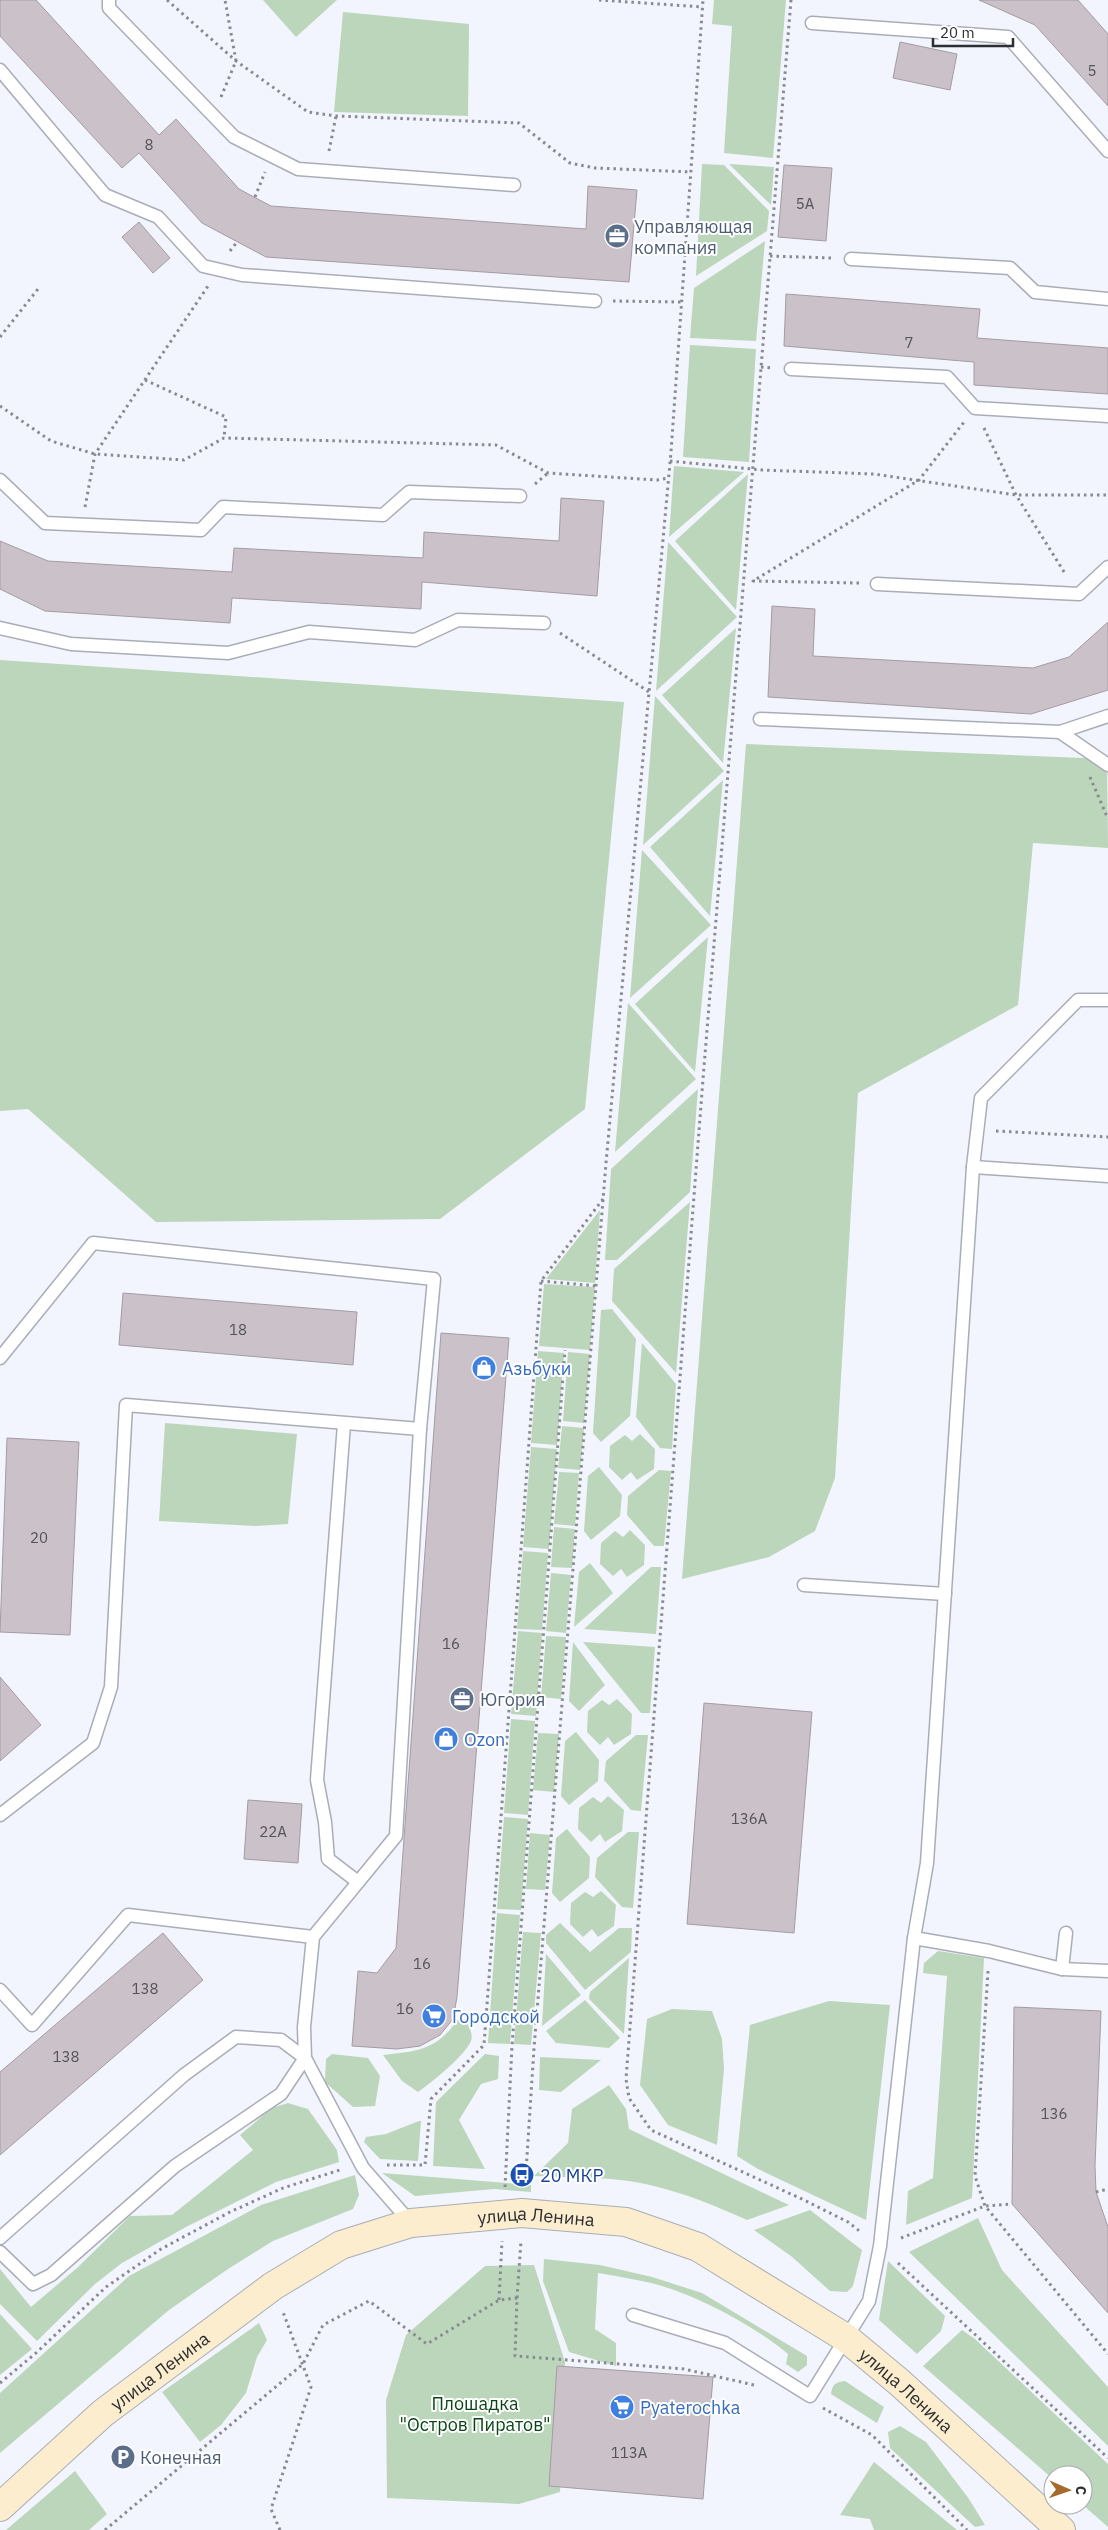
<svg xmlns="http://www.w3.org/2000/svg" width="1108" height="2530" viewBox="0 0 1108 2530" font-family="'IBM Plex Sans',sans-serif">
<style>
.green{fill:#bbd6bb}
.building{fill:#cac1c9;stroke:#a49ba3}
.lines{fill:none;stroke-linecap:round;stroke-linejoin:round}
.lane-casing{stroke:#a9adb6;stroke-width:15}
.secondary-casing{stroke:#a9adb6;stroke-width:30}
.path{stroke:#888a8f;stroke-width:3;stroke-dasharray:2.5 4;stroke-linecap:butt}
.lane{stroke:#fff;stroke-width:12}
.secondary{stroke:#fbedcd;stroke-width:28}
.labels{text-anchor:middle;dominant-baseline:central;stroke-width:4;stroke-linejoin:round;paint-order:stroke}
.number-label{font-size:15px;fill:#545357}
.service-label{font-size:18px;fill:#4e5e75;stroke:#fff;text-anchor:start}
.shop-label{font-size:18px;fill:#366cbe;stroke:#fff;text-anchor:start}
.transit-label{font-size:18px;fill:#164399;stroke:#fff;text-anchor:start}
.street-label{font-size:18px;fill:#2c2e31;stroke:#fff}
.park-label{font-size:18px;fill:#094515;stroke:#fff}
</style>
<rect width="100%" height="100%" fill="#f2f5fd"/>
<g class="green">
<path d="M263 0H337L296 37Z"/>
<path d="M714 0H786L773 158 724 153 732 26 712 24Z"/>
<path d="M343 12 469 24 468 116 334 112Z"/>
<path d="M702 164 724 165 769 211 767 231 696 276Z"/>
<path d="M729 164 774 167 771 205Z"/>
<path d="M765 241 756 341 690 338 694 288Z"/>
<path d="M690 345 756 349 749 462 683 457Z"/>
<path d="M674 466 744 472 669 537Z"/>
<path d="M748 474 736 610 675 541Z"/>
<path d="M668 542 737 617 656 691Z"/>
<path d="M736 628 723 763 662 695Z"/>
<path d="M0 660 624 702 585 1109 440 1219 156 1222 28 1109 0 1111Z"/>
<path d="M655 696 724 771 643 845Z"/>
<path d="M746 744 1107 759 1108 848 1033 843 1018 1005 858 1093 835 1478 815 1531 769 1557 682 1579Z"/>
<path d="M723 780 710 916 650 847Z"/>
<path d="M642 850 711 925 630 998Z"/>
<path d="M708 937 695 1072 635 1004Z"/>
<path d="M628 1003 696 1079 615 1152Z"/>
<path d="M698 1089 690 1192 617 1260H605L611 1169Z"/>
<path d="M690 1202 676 1373 612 1301 614 1269Z"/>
<path d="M600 1210 595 1283 546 1279Z"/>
<path d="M544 1284 595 1287 590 1350 539 1346Z"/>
<path d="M612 1309 636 1339 630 1416 601 1442 593 1433 601 1310Z"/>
<path d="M642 1343 676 1384 672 1449 660 1448 636 1417Z"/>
<path d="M538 1351 564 1353 557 1445 531 1443Z"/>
<path d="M568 1352 590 1354 584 1423 563 1421Z"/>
<path d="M165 1423 297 1434 288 1524 255 1526 159 1521Z"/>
<path d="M562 1426 584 1428 580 1470 558 1468Z"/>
<path d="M640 1434 655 1449 654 1469 637 1480 631 1472 622 1480 609 1467 610 1446 625 1435 632 1441Z"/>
<path d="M531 1447 557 1449 549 1549 523 1547Z"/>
<path d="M599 1467 622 1495 620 1516 591 1540 584 1531 588 1476Z"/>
<path d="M659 1470 671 1471 664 1546H654L627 1515 628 1496Z"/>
<path d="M559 1472 579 1473 575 1526 554 1524Z"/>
<path d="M554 1527 575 1529 572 1568 551 1567Z"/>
<path d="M630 1530 645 1545 644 1565 627 1577 621 1569 613 1576 600 1564 601 1543 615 1531 623 1537Z"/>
<path d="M523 1551 548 1553 542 1630 517 1629Z"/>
<path d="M590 1563 613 1593 574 1627 579 1572Z"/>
<path d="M651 1567H661L656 1634 584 1629Z"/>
<path d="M551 1573 571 1575 566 1633 546 1631Z"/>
<path d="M518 1631 542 1633 536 1716 511 1714Z"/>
<path d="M546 1636 566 1637 561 1699 541 1697Z"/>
<path d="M573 1642 605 1685 579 1711 569 1701Z"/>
<path d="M583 1642 655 1647 650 1713H641Z"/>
<path d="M617 1699 632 1714 631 1734 614 1745 608 1737 600 1745 587 1732 588 1711 602 1700 609 1705Z"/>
<path d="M511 1719 535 1721 528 1815 504 1813Z"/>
<path d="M576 1732 599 1760 598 1781 569 1805 561 1796 565 1741Z"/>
<path d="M538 1733 559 1734 554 1792 533 1790Z"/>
<path d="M636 1735H648L641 1811 631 1810 604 1780 606 1761Z"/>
<path d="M608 1796 624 1810 622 1831 605 1842 600 1834 591 1842 578 1829 579 1808 593 1797 601 1803Z"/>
<path d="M504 1817 528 1819 521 1910 497 1909Z"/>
<path d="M567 1829 590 1857 589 1878 560 1902 552 1893 556 1838Z"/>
<path d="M628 1832H639L633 1908 622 1907 595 1877 597 1858Z"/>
<path d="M530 1833 550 1835 545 1890 526 1889Z"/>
<path d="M601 1891 616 1905 614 1926 598 1937 592 1929 583 1937 570 1924 571 1903 585 1892 593 1897Z"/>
<path d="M497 1913 520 1915 510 2044 488 2043Z"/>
<path d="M560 1923 590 1952 619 1928H632L631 1952 585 1990 546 1943V1935Z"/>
<path d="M523 1932 541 1933 531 2045 514 2044Z"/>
<path d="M938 1951 984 1958 972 2198 906 2225 908 2191 933 2178 947 1976 923 1973 924 1963Z"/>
<path d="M546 1954 581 1995 542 2026Z"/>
<path d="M629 1958 624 2034 589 1999 590 1992Z"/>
<path d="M585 2000 620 2038 609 2048 556 2043 546 2031Z"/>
<path d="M829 2001 890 2005 866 2220 758 2169 737 2156 750 2025Z"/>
<path d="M672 2009 712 2011 722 2039 724 2069 717 2145 668 2125 640 2085 647 2019Z"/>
<path d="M459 2018 466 2021C470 2028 474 2036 470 2043 462 2058 432 2082 418 2092L402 2081 383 2055C419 2051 437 2050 459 2018Z"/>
<path d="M332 2054 368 2058 380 2076 375 2106 353 2107 325 2082 326 2059Z"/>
<path d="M485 2054 499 2056 498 2079 481 2084 459 2120 485 2169 433 2166 436 2102Z"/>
<path d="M540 2057 601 2060 561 2092 539 2090Z"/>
<path d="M609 2085 626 2109 629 2129 789 2205 747 2220C703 2200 659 2183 611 2179 585 2177 559 2177 534 2176L568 2143 572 2109Z"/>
<path d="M288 2103 308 2109 337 2150 339 2162 276 2182 186 2227 122 2263 95 2284 37 2341 0 2304V2269L31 2307 77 2268 130 2216 172 2215 253 2150 240 2135 272 2108Z"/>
<path d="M419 2121H421L418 2161 380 2159 364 2142 366 2137 386 2134Z"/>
<path d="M382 2173 531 2185V2192L494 2189 415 2196Z"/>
<path d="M355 2175 359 2195 353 2209 273 2241 228 2269 169 2310 0 2453V2393L129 2276 261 2205Z"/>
<path d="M810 2210 862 2250 853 2286 847 2292 830 2291 791 2256 754 2230Z"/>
<path d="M978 2218 1002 2270 1108 2387V2446L909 2252Z"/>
<path d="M544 2259 600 2265 652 2277 702 2293 807 2356V2365L798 2372 786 2364 788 2354C755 2326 693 2293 651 2283 634 2279 616 2276 598 2273L595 2329 616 2343V2366L569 2352 543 2281Z"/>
<path d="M888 2261 945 2316 941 2331 917 2354 879 2320Z"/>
<path d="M534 2265 565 2362 560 2492 519 2504 387 2498 386 2400 406 2335 485 2266Z"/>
<path d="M0 2314 32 2349 0 2375Z"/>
<path d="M259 2323 267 2340 257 2357 246 2393 221 2425 200 2442 162 2392Z"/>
<path d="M962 2330 975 2339 1108 2464V2527L1083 2505V2475H1053V2479L923 2366Z"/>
<path d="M845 2381 884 2407 877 2423 831 2394C832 2384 836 2382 845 2381Z"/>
<path d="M900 2426 926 2442 969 2499 985 2525 975 2527 890 2448 888 2432Z"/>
<path d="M874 2462 957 2530H874L870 2519 840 2515Z"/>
<path d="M75 2471 107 2514 89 2530H6Z"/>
</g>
<g class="building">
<path d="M0 0H36L159 135 176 119 239 189 271 206 586 229 588 186 637 190 629 282 266 257 202 223 139 153 122 168 0 36Z"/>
<path d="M979 0H1078L1108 34V106L1035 25Z"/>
<path d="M900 42 957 54 950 90 893 78Z"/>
<path d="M784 165 832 168 826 241 778 237Z"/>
<path d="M139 222 170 258 153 273 122 237Z"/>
<path d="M786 294 980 309 977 338 1108 348V394L974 385V362L784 346Z"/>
<path d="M561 498 604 501 597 596 422 582 421 609 232 598 230 623 45 611 0 589V541L48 561 232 572 234 548 423 558 424 532 559 541Z"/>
<path d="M772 606 815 609 813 656 1033 668 1069 657 1108 622V690L1031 714 768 697Z"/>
<path d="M123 1293 357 1312 353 1365 119 1345Z"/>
<path d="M441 1333 509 1338 457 1997 453 2019 440 2035 420 2046 397 2049 352 2046 358 1971 377 1973 396 1948Z"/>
<path d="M7 1438 79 1442 70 1635 0 1632Z"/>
<path d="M0 1677 41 1725 0 1761Z"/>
<path d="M704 1703 812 1712 794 1933 687 1924Z"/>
<path d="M248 1800 302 1804 298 1863 244 1859Z"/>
<path d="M163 1933 203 1980 0 2155V2072Z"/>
<path d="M1014 2007 1101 2011 1095 2166 1096 2192 1108 2227V2313L1012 2204Z"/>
<path d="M557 2366 713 2377 703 2499 549 2486Z"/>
</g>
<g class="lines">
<defs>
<g id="lane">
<path d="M109 0V8L234 137 298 169 514 185"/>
<path d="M812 23 1008 37 1108 151"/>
<path d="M0 70 105 195 158 217 203 266 242 275 595 301"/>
<path d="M851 259 1010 268 1035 292 1108 299"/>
<path d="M791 369 947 377 975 408 1108 416"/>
<path d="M0 480 45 523 201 530 223 507 383 515 409 492 520 496"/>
<path d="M877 584 1079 594 1108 567"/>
<path d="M0 628 71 644 228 653 309 632 415 640 458 620 544 623"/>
<path d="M760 719 1060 732 1108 716"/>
<path d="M1060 732 1108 765"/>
<path d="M973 1167 1108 1176"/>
<path d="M0 1358 93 1243 434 1279 420 1429 396 1836 313 1937 304 2027 305 2058 363 2168 411 2223"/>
<path d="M344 1424 317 1780 325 1822 328 1859 358 1882"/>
<path d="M804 1585 945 1594"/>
<path d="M0 1815 93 1743 111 1687 126 1405 420 1429"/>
<path d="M914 1938 989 1951 1062 1969 1108 1971"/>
<path d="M1062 1969 1066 1933"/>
<path d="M0 1990 32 2025 128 1915 313 1937"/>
<path d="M0 2238 184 2075 236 2037 281 2040 305 2058 281 2094 175 2166 51 2275 33 2284 0 2252"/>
<path d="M633 2315 725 2343 810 2396 869 2301 880 2246 914 1938 927 1863 973 1167 981 1098 1078 1000H1108"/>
</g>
<g id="secondary">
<path id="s1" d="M0 2507 103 2413 273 2286 341 2245 411 2223 522 2213 626 2222 698 2247 846 2338 899 2382 1061 2530"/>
</g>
</defs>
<use href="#lane" class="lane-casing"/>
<use href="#secondary" class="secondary-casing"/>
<g class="path">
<path d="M167 0 236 61 308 112 336 116 519 123 570 163 595 168 691 172"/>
<path d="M599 0 703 7"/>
<path d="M791 0 703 1079 626 2079 629 2098 651 2130 804 2200 848 2222 862 2233"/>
<path d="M221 97 236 61 225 0"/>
<path d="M329 151 336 116"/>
<path d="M255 197 265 172"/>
<path d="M230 251 237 242"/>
<path d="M770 256 832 258"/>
<path d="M613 301 682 302"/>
<path d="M0 337 38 289"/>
<path d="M761 367 773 368"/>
<path d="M145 380 226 417 224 438"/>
<path d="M0 406 51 441 95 454 184 460 224 438 496 445 548 473 657 480 669 478"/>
<path d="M984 428 1016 495 1066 575"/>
<path d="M670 461 762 470 874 474 1016 495H1108"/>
<path d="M535 484 548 473"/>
<path d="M85 507 95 454 208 286"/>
<path d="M859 583 753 581 919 480 964 422"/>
<path d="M560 633 649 692"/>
<path d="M1090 777 1108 819"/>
<path d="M996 1131 1108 1137"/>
<path d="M541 1281 597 1286"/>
<path d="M988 1971 975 2176 985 2206 1108 2354"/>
<path d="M387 2165H425L431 2099 484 2045 541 1281 603 1199"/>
<path d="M505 2187 512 2046 565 1350"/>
<path d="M525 2187 534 2048 606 1163 671 452 703 0"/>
<path d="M1096 2192 1108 2189"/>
<path d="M901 2238 985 2206 1012 2204"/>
<path d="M898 2263 1108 2458"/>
<path d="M517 2298 521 2241"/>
<path d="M499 2300 502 2241"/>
<path d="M0 2383 36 2353 106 2287 161 2249 230 2212 283 2188 343 2169"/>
<path d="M823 2408 872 2435 967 2530"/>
<path d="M105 2530 303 2364 323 2325 369 2301 427 2344 499 2300 517 2298 515 2356 684 2369 754 2385"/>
<path d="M280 2530 271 2509 311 2387 283 2312"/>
</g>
<use href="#lane" class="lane"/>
<use href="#secondary" class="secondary"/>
</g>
<defs>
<symbol id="office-disc" viewBox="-11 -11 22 22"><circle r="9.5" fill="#5c6f8a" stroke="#fff"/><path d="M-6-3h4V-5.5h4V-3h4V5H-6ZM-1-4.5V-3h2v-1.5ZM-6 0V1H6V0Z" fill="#fff"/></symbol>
<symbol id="shop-disc" viewBox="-11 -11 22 22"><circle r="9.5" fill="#3f7fe0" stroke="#fff"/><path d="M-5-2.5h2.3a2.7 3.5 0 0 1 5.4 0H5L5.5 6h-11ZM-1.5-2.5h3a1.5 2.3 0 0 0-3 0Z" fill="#fff"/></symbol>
<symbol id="supermarket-disc" viewBox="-11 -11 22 22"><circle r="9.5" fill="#3f7fe0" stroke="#fff"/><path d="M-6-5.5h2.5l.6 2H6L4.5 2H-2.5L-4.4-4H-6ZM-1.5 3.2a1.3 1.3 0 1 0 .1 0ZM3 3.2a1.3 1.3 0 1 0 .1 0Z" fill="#fff"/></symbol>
<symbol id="bus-disc" viewBox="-11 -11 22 22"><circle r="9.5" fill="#1a4fb4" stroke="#fff"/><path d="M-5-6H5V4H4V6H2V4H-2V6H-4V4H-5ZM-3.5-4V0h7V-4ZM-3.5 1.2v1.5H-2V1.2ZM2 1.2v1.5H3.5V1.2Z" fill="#fff"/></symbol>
<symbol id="parking-disc" viewBox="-11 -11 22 22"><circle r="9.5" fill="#5c6f8a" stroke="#fff"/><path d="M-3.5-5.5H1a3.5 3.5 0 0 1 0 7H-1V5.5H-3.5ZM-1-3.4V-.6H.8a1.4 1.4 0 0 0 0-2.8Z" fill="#fff"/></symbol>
</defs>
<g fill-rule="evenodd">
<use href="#office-disc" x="603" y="222" width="28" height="28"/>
<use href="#shop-disc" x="470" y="1354" width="28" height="28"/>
<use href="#office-disc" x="448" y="1685" width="28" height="28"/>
<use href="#shop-disc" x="432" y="1725" width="28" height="28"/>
<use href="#supermarket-disc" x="420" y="2002" width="28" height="28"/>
<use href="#bus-disc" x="508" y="2161" width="28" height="28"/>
<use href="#supermarket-disc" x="608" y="2393" width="28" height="28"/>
<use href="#parking-disc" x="109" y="2443" width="28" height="28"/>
</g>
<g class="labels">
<g class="number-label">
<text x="1092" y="70">5</text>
<text x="149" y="144">8</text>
<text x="805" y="203">5А</text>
<text x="909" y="342">7</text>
<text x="238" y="1329">18</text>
<text x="39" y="1537">20</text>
<text x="451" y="1643">16</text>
<text x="749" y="1818">136А</text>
<text x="273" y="1831">22А</text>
<text x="422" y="1963">16</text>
<text x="145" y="1988">138</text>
<text x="405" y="2008">16</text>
<text x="66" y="2056">138</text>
<text x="1054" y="2113">136</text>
<text x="629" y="2452">113А</text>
</g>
<g class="service-label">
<text x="634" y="226">Управляющая<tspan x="634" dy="21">компания</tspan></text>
<text x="480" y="1699">Югория</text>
<text x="140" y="2457">Конечная</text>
</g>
<g class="shop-label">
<text x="502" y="1368">Азьбуки</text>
<text x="464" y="1739">Ozon</text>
<text x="452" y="2016">Городской</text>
<text x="640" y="2407">Pyaterochka</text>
</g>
<g class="transit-label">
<text x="540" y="2175">20 МКР</text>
</g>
<g class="street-label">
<text stroke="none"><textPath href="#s1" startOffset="630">улица Ленина</textPath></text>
<text stroke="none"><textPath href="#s1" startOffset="210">улица Ленина</textPath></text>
<text stroke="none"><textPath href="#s1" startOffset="1050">улица Ленина</textPath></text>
</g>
<g class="park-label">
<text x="475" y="2403">Плошадка<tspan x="475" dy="21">"Остров Пиратов"</tspan></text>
</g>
</g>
<g transform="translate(1068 2490) rotate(92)"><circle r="24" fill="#ffffff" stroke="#ababad"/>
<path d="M0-4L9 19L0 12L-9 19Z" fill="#a66a2c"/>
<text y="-8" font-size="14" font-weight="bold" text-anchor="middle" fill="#2c2e31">С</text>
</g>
<path d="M933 38v8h80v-8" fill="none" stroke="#2c2e31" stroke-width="2.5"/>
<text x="940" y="38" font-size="15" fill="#2c2e31" stroke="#ffffff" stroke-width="4" paint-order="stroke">20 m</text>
</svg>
